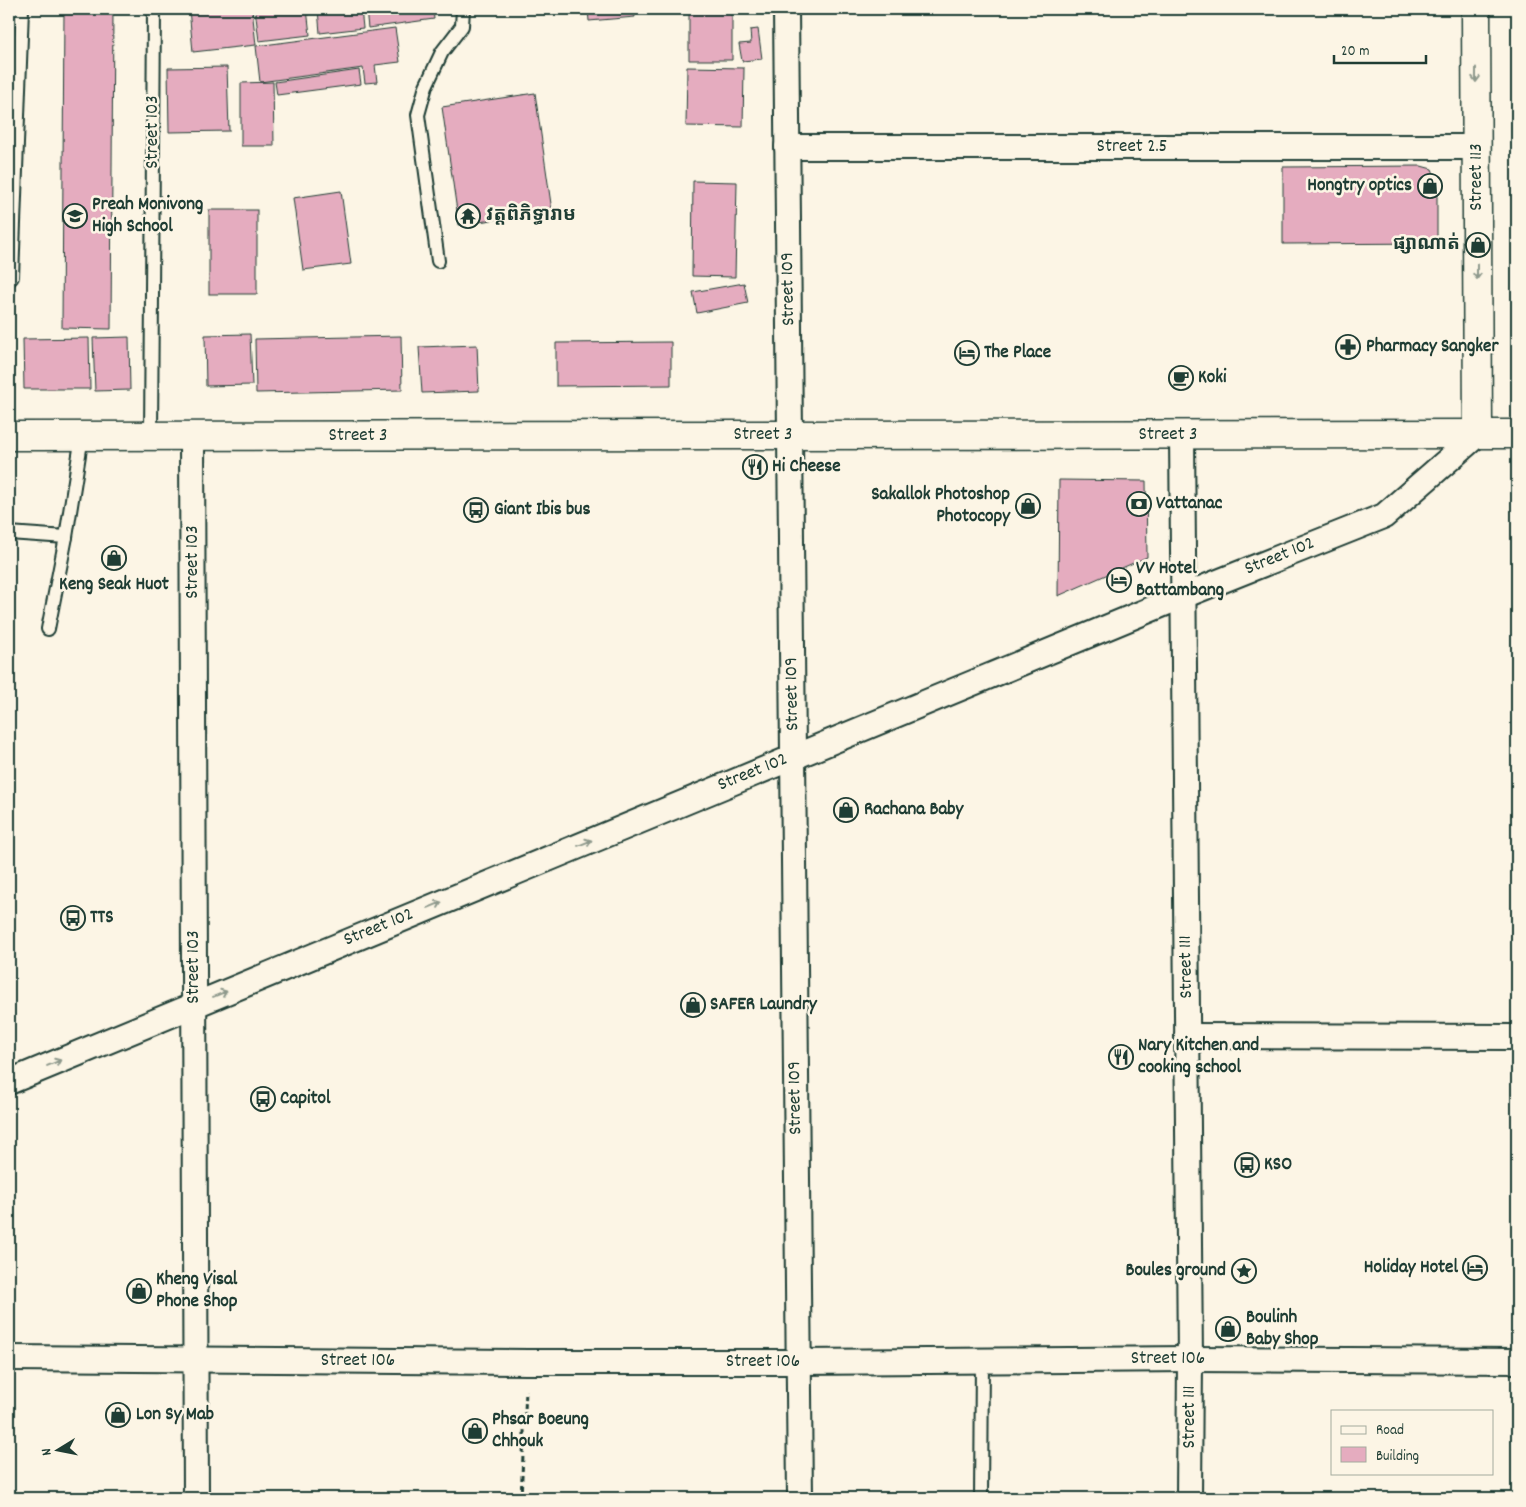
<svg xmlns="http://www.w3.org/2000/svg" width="1526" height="1507" viewBox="0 0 1526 1507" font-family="Dekko,'Noto Sans Khmer',sans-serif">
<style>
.building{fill:#e5acbf;stroke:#1f3d34}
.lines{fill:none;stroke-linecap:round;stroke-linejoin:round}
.service-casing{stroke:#1f3d34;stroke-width:16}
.minor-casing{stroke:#1f3d34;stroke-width:28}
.tertiary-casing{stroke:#1f3d34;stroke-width:31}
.path{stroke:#1f3d34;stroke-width:3;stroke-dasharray:5 4;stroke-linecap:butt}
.service{stroke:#fcf5e5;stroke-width:12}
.minor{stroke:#fcf5e5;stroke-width:24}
.tertiary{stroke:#fcf5e5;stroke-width:28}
.oneway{stroke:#8e998c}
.labels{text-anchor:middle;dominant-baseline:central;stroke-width:5;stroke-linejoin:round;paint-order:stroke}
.street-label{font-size:19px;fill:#1f3d34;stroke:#fcf5e5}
.poi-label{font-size:19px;font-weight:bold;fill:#1f3d34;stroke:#fcf5e5;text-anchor:start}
</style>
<rect width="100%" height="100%" fill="#fcf5e5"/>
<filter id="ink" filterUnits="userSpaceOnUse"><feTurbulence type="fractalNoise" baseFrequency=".02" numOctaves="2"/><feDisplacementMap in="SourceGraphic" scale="10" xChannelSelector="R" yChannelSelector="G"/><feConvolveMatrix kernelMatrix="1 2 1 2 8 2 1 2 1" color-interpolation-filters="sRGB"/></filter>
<g filter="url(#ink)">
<g class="building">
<path d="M64 9H113L111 329 62 328Z"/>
<path d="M189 9H252L256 45 193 52Z"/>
<path d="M255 9H307L310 35 259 41Z"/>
<path d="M318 9H361L363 28 320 33Z"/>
<path d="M366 9H433L434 19 368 28Z"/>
<path d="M588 9H634L635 17 589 21Z"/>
<path d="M689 12 732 13V60H689Z"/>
<path d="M395 28 400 62 375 65 377 82 365 83 363 68 260 82 256 46Z"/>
<path d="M758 29 762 59 742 61 739 44 751 43 750 30Z"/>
<path d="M227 67 229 131 169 132 168 68Z"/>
<path d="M687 67 744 68 743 127 686 126Z"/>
<path d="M359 70 361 84 277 95 275 82Z"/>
<path d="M273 82 274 146H241V83Z"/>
<path d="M535 93 552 211 459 225 442 107Z"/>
<path d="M1421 166 1432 169 1437 181V243L1283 244V167Z"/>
<path d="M693 181 737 182 735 277 692 276Z"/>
<path d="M341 191 351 264 303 270 293 198Z"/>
<rect x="209" y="210" width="48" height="84"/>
<path d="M744 283 748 303 697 313 693 292Z"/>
<path d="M250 334 252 385 206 386 205 335Z"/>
<path d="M401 336 402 390 256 393 255 339Z"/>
<path d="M129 337 130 390 95 391 93 338Z"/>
<path d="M89 338 90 389H24L23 339Z"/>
<path d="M671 342V385L556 386V343Z"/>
<path d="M477 345 479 391 422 393 419 347Z"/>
<path d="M1059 480 1146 481 1147 557 1058 596Z"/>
</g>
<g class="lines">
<defs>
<g id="service">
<path d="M438 261 418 115 426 86 442 52 462 26 463 9"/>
<path d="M9 280 12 277 22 9"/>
<path d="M151 436 154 9"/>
<path d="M9 533 66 537"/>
<path d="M48 629 66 537 82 436"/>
<path d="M981 1498 982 1360"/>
</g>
<g id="minor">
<path d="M786 9 800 1498"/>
<path d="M787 147H1476"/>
<path d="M1182 435 1190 1359 1189 1498"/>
<path d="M192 436 196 1498"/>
<path d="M1187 1036 1517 1037"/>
<path d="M9 1082 1183 596 1384 516 1478 434"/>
<path d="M9 1358 528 1362H799L1190 1359 1517 1361"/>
</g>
<g id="tertiary">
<path d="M1476 9 1478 434"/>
<path d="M9 436 1517 434"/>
</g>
</defs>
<use href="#service" class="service-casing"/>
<use href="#minor" class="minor-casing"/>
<use href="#tertiary" class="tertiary-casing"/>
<path class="path" d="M521 1498 526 1390"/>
<use href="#service" class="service"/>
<use href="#minor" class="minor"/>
<use href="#tertiary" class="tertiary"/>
</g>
<defs><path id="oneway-shaft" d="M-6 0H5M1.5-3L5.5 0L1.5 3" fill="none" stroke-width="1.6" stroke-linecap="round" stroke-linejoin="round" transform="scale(1.25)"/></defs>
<g class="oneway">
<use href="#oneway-shaft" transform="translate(1476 75) rotate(90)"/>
<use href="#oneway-shaft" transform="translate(1477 272) rotate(90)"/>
<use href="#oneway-shaft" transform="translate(585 843) rotate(-22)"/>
<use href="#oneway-shaft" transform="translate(435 905) rotate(-22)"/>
<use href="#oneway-shaft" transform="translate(220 994) rotate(-22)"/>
<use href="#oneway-shaft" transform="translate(54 1063) rotate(-23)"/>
</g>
</g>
<defs>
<symbol id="shop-ring" viewBox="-11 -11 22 22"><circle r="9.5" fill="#fcf5e5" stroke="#1f3d34" stroke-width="1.5"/><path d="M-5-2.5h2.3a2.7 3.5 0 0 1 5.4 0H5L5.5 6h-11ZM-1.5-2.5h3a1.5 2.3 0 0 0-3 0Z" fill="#1f3d34"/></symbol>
<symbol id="school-ring" viewBox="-11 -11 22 22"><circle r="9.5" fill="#fcf5e5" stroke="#1f3d34" stroke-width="1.5"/><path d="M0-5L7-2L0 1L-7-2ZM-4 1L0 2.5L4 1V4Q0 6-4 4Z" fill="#1f3d34"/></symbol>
<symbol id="temple-ring" viewBox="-11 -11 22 22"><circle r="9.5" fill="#fcf5e5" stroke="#1f3d34" stroke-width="1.5"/><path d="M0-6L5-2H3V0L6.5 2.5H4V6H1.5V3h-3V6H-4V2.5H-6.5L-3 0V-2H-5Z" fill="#1f3d34"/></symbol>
<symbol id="pharmacy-ring" viewBox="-11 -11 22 22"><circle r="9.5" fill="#fcf5e5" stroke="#1f3d34" stroke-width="1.5"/><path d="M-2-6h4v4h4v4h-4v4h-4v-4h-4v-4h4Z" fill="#1f3d34"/></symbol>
<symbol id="hotel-ring" viewBox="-11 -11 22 22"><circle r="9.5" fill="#fcf5e5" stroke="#1f3d34" stroke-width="1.5"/><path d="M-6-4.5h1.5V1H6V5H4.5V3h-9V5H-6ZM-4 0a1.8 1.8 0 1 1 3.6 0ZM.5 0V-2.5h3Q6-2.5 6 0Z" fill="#1f3d34"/></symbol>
<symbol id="cafe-ring" viewBox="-11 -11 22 22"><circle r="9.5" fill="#fcf5e5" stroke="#1f3d34" stroke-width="1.5"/><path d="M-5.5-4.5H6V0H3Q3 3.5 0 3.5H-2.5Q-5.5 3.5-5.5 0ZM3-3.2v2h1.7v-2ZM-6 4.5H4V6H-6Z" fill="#1f3d34"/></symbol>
<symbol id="restaurant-ring" viewBox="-11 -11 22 22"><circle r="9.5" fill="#fcf5e5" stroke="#1f3d34" stroke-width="1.5"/><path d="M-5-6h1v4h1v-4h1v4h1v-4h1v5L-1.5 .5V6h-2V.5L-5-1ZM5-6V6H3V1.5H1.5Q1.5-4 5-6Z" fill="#1f3d34"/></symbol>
<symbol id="bank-ring" viewBox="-11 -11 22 22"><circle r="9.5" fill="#fcf5e5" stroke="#1f3d34" stroke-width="1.5"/><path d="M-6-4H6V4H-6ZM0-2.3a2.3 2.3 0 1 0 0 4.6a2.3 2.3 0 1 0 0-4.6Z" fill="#1f3d34"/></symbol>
<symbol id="bus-ring" viewBox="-11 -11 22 22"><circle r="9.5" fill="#fcf5e5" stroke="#1f3d34" stroke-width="1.5"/><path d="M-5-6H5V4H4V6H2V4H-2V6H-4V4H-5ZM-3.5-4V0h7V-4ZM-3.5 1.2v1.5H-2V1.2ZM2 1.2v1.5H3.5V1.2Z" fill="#1f3d34"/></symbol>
<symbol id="sight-ring" viewBox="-11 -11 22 22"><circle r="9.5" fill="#fcf5e5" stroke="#1f3d34" stroke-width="1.5"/><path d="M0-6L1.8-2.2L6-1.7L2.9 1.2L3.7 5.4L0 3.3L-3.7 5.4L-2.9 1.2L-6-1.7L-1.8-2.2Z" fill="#1f3d34"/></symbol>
</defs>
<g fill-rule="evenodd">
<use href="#shop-ring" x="1416" y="172" width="28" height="28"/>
<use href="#school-ring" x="61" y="202" width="28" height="28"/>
<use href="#temple-ring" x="454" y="202" width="28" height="28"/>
<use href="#shop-ring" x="1464" y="231" width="28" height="28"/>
<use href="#pharmacy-ring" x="1334" y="333" width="28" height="28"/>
<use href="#hotel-ring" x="953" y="339" width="28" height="28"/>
<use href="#cafe-ring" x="1167" y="364" width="28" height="28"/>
<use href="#restaurant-ring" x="741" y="453" width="28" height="28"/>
<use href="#bank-ring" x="1125" y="490" width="28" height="28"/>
<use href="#shop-ring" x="1014" y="492" width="28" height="28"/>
<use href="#bus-ring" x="462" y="496" width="28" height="28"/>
<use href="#shop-ring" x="100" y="544" width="28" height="28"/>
<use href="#hotel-ring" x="1105" y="566" width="28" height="28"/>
<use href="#shop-ring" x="832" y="796" width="28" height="28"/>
<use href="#bus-ring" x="59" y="904" width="28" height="28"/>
<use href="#shop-ring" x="679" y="991" width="28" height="28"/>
<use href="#restaurant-ring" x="1107" y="1043" width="28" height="28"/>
<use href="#bus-ring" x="249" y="1085" width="28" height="28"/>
<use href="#bus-ring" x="1233" y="1151" width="28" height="28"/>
<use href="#hotel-ring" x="1461" y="1254" width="28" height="28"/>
<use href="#sight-ring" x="1230" y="1257" width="28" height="28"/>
<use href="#shop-ring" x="125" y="1277" width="28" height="28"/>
<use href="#shop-ring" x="1214" y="1315" width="28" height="28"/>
<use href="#shop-ring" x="104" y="1401" width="28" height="28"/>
<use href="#shop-ring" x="461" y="1417" width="28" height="28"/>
</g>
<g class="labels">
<g class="street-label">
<text transform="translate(153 132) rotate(-90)">Street 103</text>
<text x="1132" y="147">Street 2.5</text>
<text transform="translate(1477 177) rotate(-90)">Street 113</text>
<text transform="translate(789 289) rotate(-91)">Street 109</text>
<text x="763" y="435">Street 3</text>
<text x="1168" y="435">Street 3</text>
<text x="358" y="436">Street 3</text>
<text transform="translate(1280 557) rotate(-22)">Street 102</text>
<text transform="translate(193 562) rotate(-90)">Street 103</text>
<text transform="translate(793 694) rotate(-91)">Street 109</text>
<text transform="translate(753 773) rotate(-22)">Street 102</text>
<text transform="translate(379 928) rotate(-22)">Street 102</text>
<text transform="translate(194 967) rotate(-90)">Street 103</text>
<text transform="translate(1187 967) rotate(-91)">Street 111</text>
<text transform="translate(796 1098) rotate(-91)">Street 109</text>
<text x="1168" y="1359">Street 106</text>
<text x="358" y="1361">Street 106</text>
<text x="763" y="1362">Street 106</text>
<text transform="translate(1190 1417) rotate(-90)">Street 111</text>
</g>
<g class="poi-label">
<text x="1412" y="186" text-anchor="end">Hongtry optics</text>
<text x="92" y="205">Preah Monivong<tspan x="92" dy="22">High School</tspan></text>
<text x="486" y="216">វត្តពិភិទ្ធារាម</text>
<text x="1460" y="245" text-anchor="end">ផ្សាណាត់</text>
<text x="1366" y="347">Pharmacy Sangker</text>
<text x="984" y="353">The Place</text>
<text x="1198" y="378">Koki</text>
<text x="772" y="467">Hi Cheese</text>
<text x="1010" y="495" text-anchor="end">Sakallok Photoshop<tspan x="1010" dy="22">Photocopy</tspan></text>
<text x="1156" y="504">Vattanac</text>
<text x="494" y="510">Giant Ibis bus</text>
<text x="1136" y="569">VV Hotel<tspan x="1136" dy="22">Battambang</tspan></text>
<text x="114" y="585" text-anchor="middle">Keng Seak Huot</text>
<text x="864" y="810">Rachana Baby</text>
<text x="90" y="918">TTS</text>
<text x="710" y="1005">SAFER Laundry</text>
<text x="1138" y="1046">Nary Kitchen and<tspan x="1138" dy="22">cooking school</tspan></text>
<text x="280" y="1099">Capitol</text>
<text x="1264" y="1165">KSO</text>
<text x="1458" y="1268" text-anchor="end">Holiday Hotel</text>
<text x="1226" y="1271" text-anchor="end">Boules ground</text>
<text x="156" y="1280">Kheng Visal<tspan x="156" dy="22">Phone Shop</tspan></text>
<text x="1246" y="1318">Boulinh<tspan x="1246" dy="22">Baby Shop</tspan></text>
<text x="136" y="1415">Lon Sy Mab</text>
<text x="492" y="1420">Phsar Boeung<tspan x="492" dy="22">Chhouk</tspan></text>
</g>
</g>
<rect width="1526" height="1507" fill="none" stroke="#fcf5e5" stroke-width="30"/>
<rect x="15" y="15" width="1496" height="1477" fill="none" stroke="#1f3d34" stroke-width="2" filter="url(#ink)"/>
<rect x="1331" y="1410" width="162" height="65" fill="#fcf5e5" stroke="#a4ab9e"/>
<rect x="1341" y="1426" width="25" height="8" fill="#fcf5e5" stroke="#a4ab9e"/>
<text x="1376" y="1434" font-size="15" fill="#1f3d34">Road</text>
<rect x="1341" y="1447" width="25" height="15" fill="#e5acbf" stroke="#a4ab9e"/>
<text x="1376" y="1460" font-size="15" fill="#1f3d34">Building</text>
<g transform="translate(58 1450) rotate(260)" stroke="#fcf5e5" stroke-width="4" paint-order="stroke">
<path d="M0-4L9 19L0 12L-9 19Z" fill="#1f3d34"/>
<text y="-8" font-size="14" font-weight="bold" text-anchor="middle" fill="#1f3d34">N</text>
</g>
<path d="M1334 55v8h92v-8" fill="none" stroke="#1f3d34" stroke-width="2.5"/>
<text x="1341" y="55" font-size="15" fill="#1f3d34" stroke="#fcf5e5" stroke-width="4" paint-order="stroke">20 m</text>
</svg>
